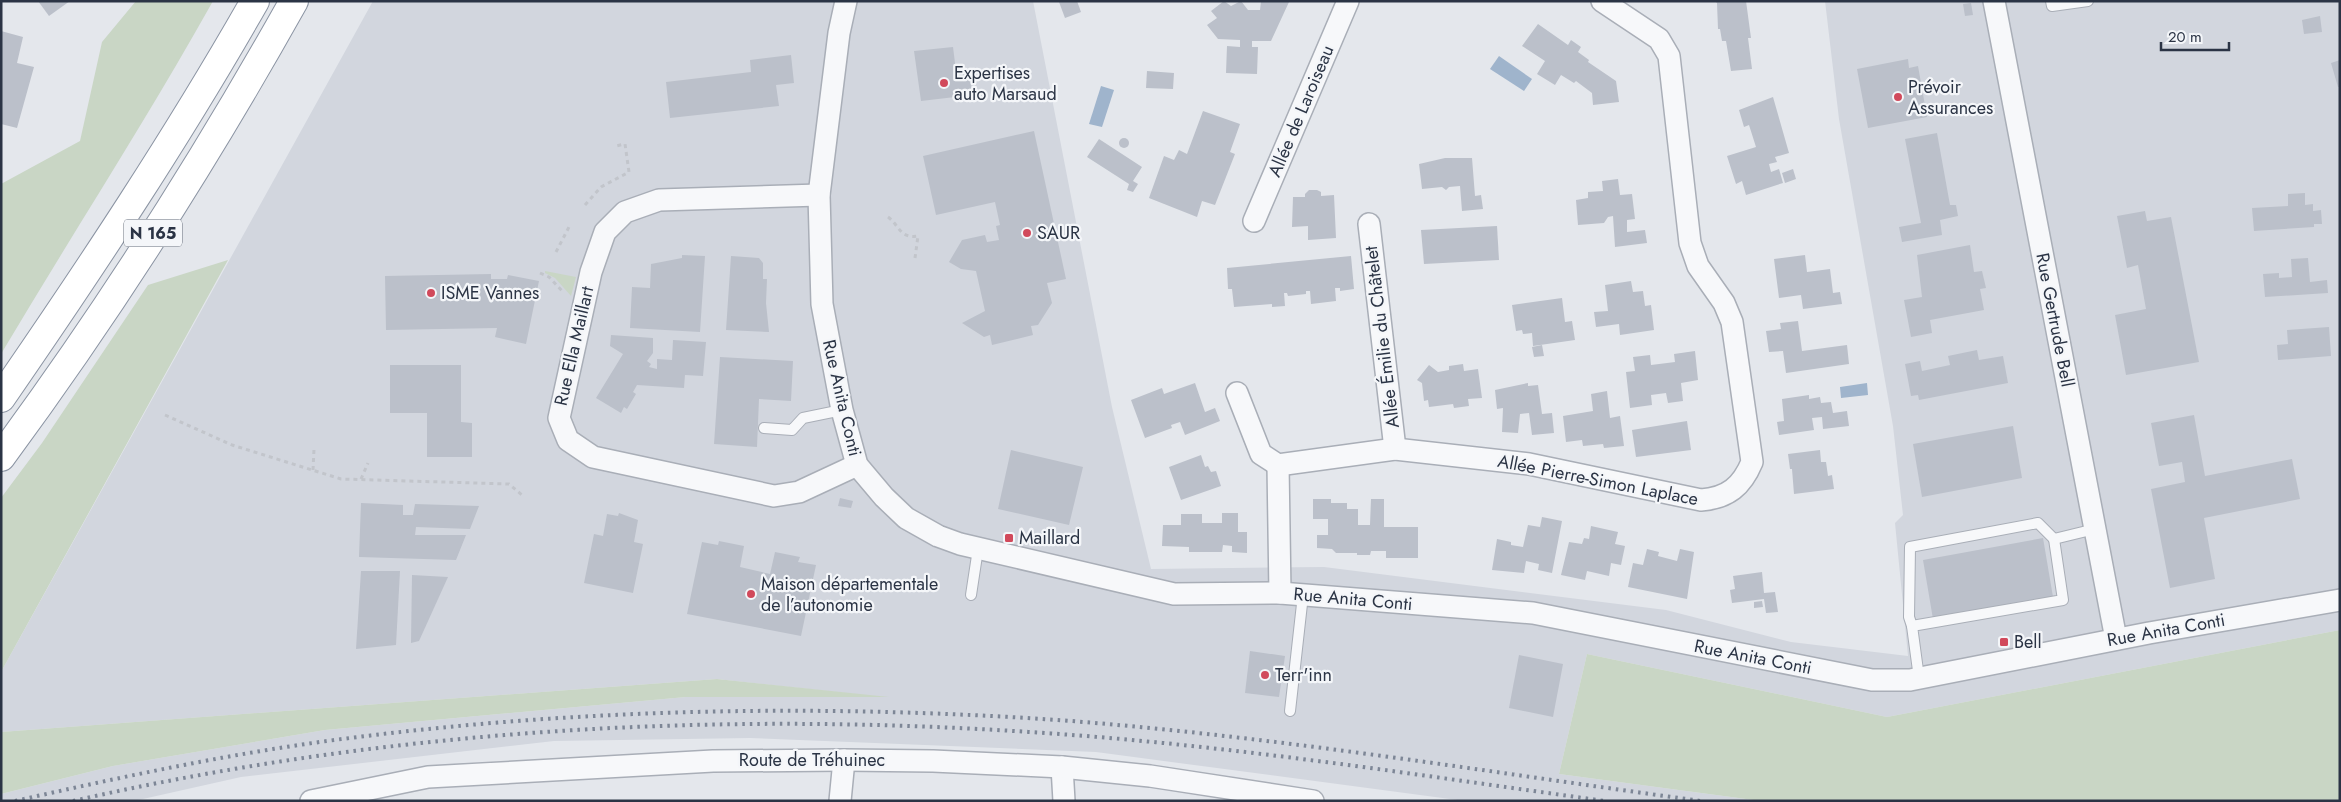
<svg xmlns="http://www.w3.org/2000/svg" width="2341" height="802" viewBox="0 0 2341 802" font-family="Jost,sans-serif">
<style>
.built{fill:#d2d6de}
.green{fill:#c9d6c5}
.water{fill:#9fb4cc}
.building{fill:#bbc0ca}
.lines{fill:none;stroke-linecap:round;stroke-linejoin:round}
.lane-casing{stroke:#a9aeb7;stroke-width:12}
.street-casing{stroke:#a9aeb7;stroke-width:24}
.highway-casing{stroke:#8b94a3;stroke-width:30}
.path{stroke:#c2c5cb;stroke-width:3;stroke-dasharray:4 4;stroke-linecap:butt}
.lane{stroke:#f7f8fa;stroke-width:10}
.street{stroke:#f7f8fa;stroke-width:21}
.highway{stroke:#fff;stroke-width:28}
.rail{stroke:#7d8696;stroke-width:4;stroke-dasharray:2.5 5;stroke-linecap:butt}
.poi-dot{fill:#d1495b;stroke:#f4f6f9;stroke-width:2}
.labels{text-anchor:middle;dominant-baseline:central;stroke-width:4.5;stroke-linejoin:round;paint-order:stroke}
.shield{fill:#f4f6f9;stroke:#676e7b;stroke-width:1}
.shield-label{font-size:16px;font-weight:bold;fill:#2b3445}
.poi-label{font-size:18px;fill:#2b3445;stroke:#f4f6f9;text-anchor:start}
.street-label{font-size:18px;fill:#2b3445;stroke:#f4f6f9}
</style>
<rect width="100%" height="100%" fill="#e4e7ec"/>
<path class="built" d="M373 1H1033L1112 407 1151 569 1324 567 1666 610 1791 642 1908 656 1895 523 1903 515 1893 426 1839 119 1825 1H2340V630L1887 717 1587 654 1559 774 1761 801H1465L1096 752 750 738 554 741 241 777 134 801H1V794L113 766 325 730 686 697H882L717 679 1 732V672Z"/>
<g class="green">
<path d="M136 1H213C146 121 71 236 1 354V184L80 141 102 42Z"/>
<path d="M228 260 1 672V498L42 443 148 285Z"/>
<path d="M545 271 576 277 571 296 555 278 545 273Z"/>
<path d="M2340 630V801H1761L1559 774 1587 654 1887 717Z"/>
<path d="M717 679 889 697H686L325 730 113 766 1 794V732Z"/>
</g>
<g class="water">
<path d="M1499 56 1532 79 1524 91 1490 69Z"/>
<path d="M1101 86 1114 90 1102 127 1089 124Z"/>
<path d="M1867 383 1868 395 1841 398 1840 387Z"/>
</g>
<g class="building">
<path d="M38 1H70L49 16Z"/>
<path d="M1062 1H1077L1081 12 1065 18 1059 2Z"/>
<path d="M1224 1 1231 6 1241 1 1248 10H1260L1261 1 1289 2 1271 41H1252V47H1258L1257 74 1226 73 1227 46 1240 47V40L1218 39 1207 25 1217 18 1211 11Z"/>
<path d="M1715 1H1746L1751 38H1748L1752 69 1731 71 1726 41H1722L1720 29H1718L1717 3Z"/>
<path d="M1971 3 1973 15 1965 16 1963 4Z"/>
<path d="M2320 16 2322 32 2304 34 2302 20Z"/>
<path d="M1538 24 1568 45 1571 40 1581 47 1578 52 1589 60 1588 62 1616 81 1619 102 1593 105 1592 93 1576 81 1574 83 1561 75 1555 85 1537 74 1545 61 1522 46Z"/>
<path d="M1 31 23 37 17 63 34 67 17 128 1 124Z"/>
<path d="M953 47 956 71 969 70 972 95 921 101 914 51Z"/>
<path d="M791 55 794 83 776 85 779 106 670 118 666 82 751 72 750 60Z"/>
<path d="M1908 59 1909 68 1918 66 1927 117 1868 128 1857 69Z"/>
<path d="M2340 60V87H2338L2331 63Z"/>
<path d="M1147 71 1174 73 1173 89 1146 88Z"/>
<path d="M1773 97 1789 153 1775 157 1777 162 1769 164 1771 172 1779 169 1783 183 1746 195 1742 181 1736 184 1727 156 1756 147 1749 125 1744 127 1739 110Z"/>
<path d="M1203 111 1240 124 1230 152 1235 154 1215 205 1202 201 1197 217 1149 198 1164 156 1174 160 1179 150 1187 154Z"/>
<path d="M1034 131 1066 279 1047 283 1052 303 1038 325 1031 326 1033 335 992 345 990 335 984 337 962 323 985 311 976 271 961 269 949 262 962 240 985 235 987 242 999 240 996 226 1000 225 995 202 936 215 923 156Z"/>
<path d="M1937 133 1950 205H1956L1958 216 1940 220 1942 235 1902 242 1899 227 1921 223 1905 139Z"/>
<circle cx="1124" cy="143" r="5"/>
<path d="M1099 139 1142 167 1133 181 1138 184 1133 192 1127 190 1129 184 1087 157Z"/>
<path d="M1445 158H1472L1475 196 1481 195 1483 209 1462 211 1460 186 1449 187 1446 190 1442 187 1422 189 1419 164Z"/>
<path d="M1793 169 1796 179 1785 183 1782 173Z"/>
<path d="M1618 179 1620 195 1632 194 1635 219 1627 220V232L1645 230 1647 243 1615 247 1613 216 1608 217 1604 223 1578 225 1576 200 1588 198V192L1603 191 1602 181Z"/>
<path d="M1309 190H1317L1321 192V196L1334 195 1336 238 1308 240V226L1292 227 1293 197H1305V194Z"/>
<path d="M2305 193V205L2313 204V211L2321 210 2322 224H2314V227L2254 231 2252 208 2288 206V194Z"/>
<path d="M2145 211 2147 221 2171 217 2199 362 2126 375 2115 315 2146 309 2138 265 2127 268 2117 216Z"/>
<path d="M1497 226 1499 260 1424 264 1421 230Z"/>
<path d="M1970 245 1974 272 1982 271 1986 288 1980 289 1984 310 1930 320 1932 333 1911 337 1904 300 1922 297 1917 255Z"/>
<path d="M682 255 705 256 700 332 630 328 632 287 650 288 651 264 682 258Z"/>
<path d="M1805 255 1807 272 1830 269 1833 293 1840 292 1842 304 1803 309 1801 295 1779 298 1774 259Z"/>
<path d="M731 256 759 258 763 263V279H767L766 303 769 332 726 330Z"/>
<path d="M1351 256 1354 289 1340 291V288H1335L1336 301 1311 304 1310 291H1306V294L1288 296 1287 293H1284L1285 306 1272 307V304L1234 307 1232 289H1228L1227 268Z"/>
<path d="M2308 258 2310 282 2327 280 2328 293 2265 297 2263 274 2279 273V278L2292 277 2291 259Z"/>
<path d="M491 274V279H507L508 275 539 281 526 344 495 337 497 328 386 330 385 276Z"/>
<path d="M1631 281 1633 292 1643 291 1645 306 1651 305 1654 330 1620 335 1619 324 1596 327 1594 312 1608 311 1605 285Z"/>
<path d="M1562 298 1565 322 1572 321 1575 340 1533 346 1532 333 1523 334 1522 330 1516 331 1512 305Z"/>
<path d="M1798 321 1802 351 1847 345 1849 364 1786 373 1783 351 1769 352 1766 331 1781 329 1780 323Z"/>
<path d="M2329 327 2331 356 2278 360 2277 345 2288 344 2287 330Z"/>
<path d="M611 335 653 338V353L647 361 651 364 649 367 657 369V359L672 360 673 340 706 342 703 376 685 375 684 388 637 385 633 392 636 394 627 409 624 407 621 413 596 398 623 354 610 346Z"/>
<path d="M1542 345 1544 356 1534 357 1532 347Z"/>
<path d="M1977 350 1979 360 2003 356 2008 383 1919 400 1918 395 1911 396 1905 364 1920 361 1922 371 1950 365 1948 356Z"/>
<path d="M1695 351 1698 380 1681 383 1683 401 1668 403 1666 393 1651 395 1652 405 1630 408 1626 372 1635 371 1633 357 1650 355 1651 365 1675 362 1674 354Z"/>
<path d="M720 357 793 361 791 401 759 399 757 447 714 444Z"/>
<path d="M1463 364 1464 371 1478 369 1482 398 1468 399 1469 406 1454 408 1453 404 1429 407 1428 400 1424 401 1422 383 1417 380 1429 365 1438 372 1449 370V366Z"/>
<path d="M390 365H461V422L472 423V457H427V413H390Z"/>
<path d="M1195 383 1205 412 1215 408 1220 421 1185 435 1180 422 1171 425 1172 428 1145 438 1131 400 1162 388 1164 394Z"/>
<path d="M1528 383V386L1538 385 1542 414 1552 413 1554 433 1532 435 1529 413 1520 414 1518 433 1502 432 1503 408 1497 409 1495 390Z"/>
<path d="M1607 391 1610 418 1620 416 1624 446 1604 448 1603 444 1583 446 1582 440 1566 442 1563 416 1593 411 1591 394Z"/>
<path d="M1809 395V399L1820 397 1821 403 1831 402 1833 413 1847 411 1849 426 1823 429 1822 417 1812 418 1814 430 1779 435 1777 422 1784 421 1782 399Z"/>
<path d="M2194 415 2205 476 2292 459 2300 499 2204 518 2215 579 2170 588 2151 489 2185 482 2182 462 2159 466 2151 423Z"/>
<path d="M1687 421 1691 450 1636 457 1632 430Z"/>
<path d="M2013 426 2022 478 1922 497 1913 444Z"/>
<path d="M1011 450 1083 467 1069 525 998 509Z"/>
<path d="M1820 450 1821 462H1826L1828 476 1832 475 1834 489 1794 494 1792 469H1790L1788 454Z"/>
<path d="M1201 455 1205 467 1208 466 1211 472 1216 471 1221 486 1181 500 1169 467Z"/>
<path d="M840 498 853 501 851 508 838 506Z"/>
<path d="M1313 499H1331V503H1347V509H1358V525H1370L1371 499H1384V527H1418V558H1386V551H1371L1370 555H1357V553H1336L1332 549 1317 548V535H1328V519H1313Z"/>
<path d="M361 503 403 505V515H413L415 504 479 506 470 529 416 527 415 535H466L456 560 359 557Z"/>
<path d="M619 513 638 520 634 542 643 544 633 593 584 583 594 534 603 536 607 514 618 516Z"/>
<path d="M1222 513H1238V532H1247V553L1232 552V546L1223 545 1222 552H1189V547L1162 546 1163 525H1181V514H1202V523H1222Z"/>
<path d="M1542 517 1562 521 1552 573 1538 570 1539 564 1526 561 1524 573 1492 570 1497 539 1511 542V545L1523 547 1528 525 1540 527Z"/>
<path d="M1591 526 1618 532 1615 544 1625 546 1621 565 1611 563 1609 576 1587 571 1585 580 1561 575 1569 542 1582 544 1584 538 1589 539Z"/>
<path d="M2043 538 2053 597 1933 619 1923 560Z"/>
<path d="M719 541 744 546 740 567 770 574 775 552 800 557 798 562 816 565 801 636 687 614 702 542 718 545Z"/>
<path d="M1647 549 1659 552 1658 556 1677 561 1680 549 1694 552 1687 599 1628 587 1633 563 1643 565Z"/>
<path d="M361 571H400L396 645 356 649Z"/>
<path d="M1762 572 1764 593 1775 592 1778 612 1766 613 1764 599 1732 603 1730 590 1735 589 1733 576Z"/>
<path d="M412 575 448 577 419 641 411 643Z"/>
<path d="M1762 601 1763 607 1754 608V602Z"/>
<path d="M1250 651 1285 656 1279 697 1245 693Z"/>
<path d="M1519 655 1563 664 1553 717 1509 708Z"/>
</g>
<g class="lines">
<defs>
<g id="lane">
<path d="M2051 1 2052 6 2088 1"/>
<path d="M764 428 792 430 803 418 842 410"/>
<path d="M971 595 978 549"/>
<path d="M1912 626 1909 617 1910 547 2038 523 2054 539"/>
<path d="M1919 678 1912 626 2063 600 2054 539 2095 529"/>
<path d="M1290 711 1303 595"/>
</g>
<g id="street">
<path d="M846 1 839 33 819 195 822 304 842 410 857 465 884 497 906 518 938 536 960 544 1174 594 1280 593 1533 613 1872 680H1910L2149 633 2340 600"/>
<path d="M1994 1 2116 639"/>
<path d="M819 195 659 200 625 212 605 232 591 272 559 418 568 440 593 457 774 496 799 492 857 465"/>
<path d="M1254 221 1348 1"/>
<path d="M1369 224 1395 449"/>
<path d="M1237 393 1261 454 1278 465 1395 449 1529 464 1701 500C1728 498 1742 486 1752 462L1732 322 1724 303 1698 266 1690 243 1669 56 1659 39 1602 1"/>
<path d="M1278 465 1280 593"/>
<path d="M1062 767 1064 801"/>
<path d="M311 801 428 777 713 761 844 760 933 761 1062 767 1150 776 1313 801"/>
<path d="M840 801 844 760"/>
</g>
<g id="highway">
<path d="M1 398C90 269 177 138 255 1"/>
<path d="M1 457C108 312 206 158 294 1"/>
</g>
</defs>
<use href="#lane" class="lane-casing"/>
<use href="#street" class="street-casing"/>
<use href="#highway" class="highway-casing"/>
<g class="path">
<path d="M585 205 601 187 629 172 625 144 616 146"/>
<path d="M888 217C899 225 900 239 918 236L915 258"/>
<path d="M556 252 569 227"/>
<path d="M540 273 549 277 564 293"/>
<path d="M165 415 232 445 341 479 509 484 522 495"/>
<path d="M313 470 314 449"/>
<path d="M361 479 368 463"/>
</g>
<use href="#lane" class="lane"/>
<use href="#street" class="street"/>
<use href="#highway" class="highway"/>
<g class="rail">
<path d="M15 801C126 776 237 752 350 738 585 708 822 704 1058 720 1273 736 1487 772 1701 801"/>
<path d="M73 801C398 727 727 710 1059 734 1242 747 1424 776 1605 801"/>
</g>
</g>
<g class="poi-dot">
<circle cx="944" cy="83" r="5"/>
<circle cx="1898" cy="97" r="5"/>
<circle cx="1027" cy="233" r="5"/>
<circle cx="431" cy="293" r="5"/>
<rect x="1004" y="533" width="10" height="10" rx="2.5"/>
<circle cx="751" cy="594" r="5"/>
<rect x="1999" y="637" width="10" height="10" rx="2.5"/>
<circle cx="1265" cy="675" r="5"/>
</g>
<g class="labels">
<rect class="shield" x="124" y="219.5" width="58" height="27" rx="4"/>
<g class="shield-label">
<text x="153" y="233">N 165</text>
</g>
<g class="poi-label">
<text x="954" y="73">Expertises<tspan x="954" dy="21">auto Marsaud</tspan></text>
<text x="1908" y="87">Prévoir<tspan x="1908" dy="21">Assurances</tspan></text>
<text x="1037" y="233">SAUR</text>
<text x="441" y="293">ISME Vannes</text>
<text x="1019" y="538">Maillard</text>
<text x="761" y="584">Maison départementale<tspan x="761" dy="21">de l’autonomie</tspan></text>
<text x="2014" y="642">Bell</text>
<text x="1275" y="675">Terr'inn</text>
</g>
<g class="street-label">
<text transform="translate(1301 111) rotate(-67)">Allée de Laroiseau</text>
<text transform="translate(2055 320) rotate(79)">Rue Gertrude Bell</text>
<text transform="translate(1382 337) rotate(-97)">Allée Émilie du Châtelet</text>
<text transform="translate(574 346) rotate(-77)">Rue Ella Maillart</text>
<text transform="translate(842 398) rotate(77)">Rue Anita Conti</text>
<text transform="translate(1598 480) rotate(11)">Allée Pierre-Simon Laplace</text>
<text transform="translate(1353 599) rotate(5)">Rue Anita Conti</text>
<text transform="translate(2166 630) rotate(-10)">Rue Anita Conti</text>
<text transform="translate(1753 657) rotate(11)">Rue Anita Conti</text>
<text x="812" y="760">Route de Tréhuinec</text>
</g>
</g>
<rect width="2341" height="802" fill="none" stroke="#2b3445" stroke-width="5"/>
<path d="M2161 42v8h68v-8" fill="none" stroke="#2b3445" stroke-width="2.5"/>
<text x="2168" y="42" font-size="15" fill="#2b3445" stroke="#f4f6f9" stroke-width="4" paint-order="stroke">20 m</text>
</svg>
